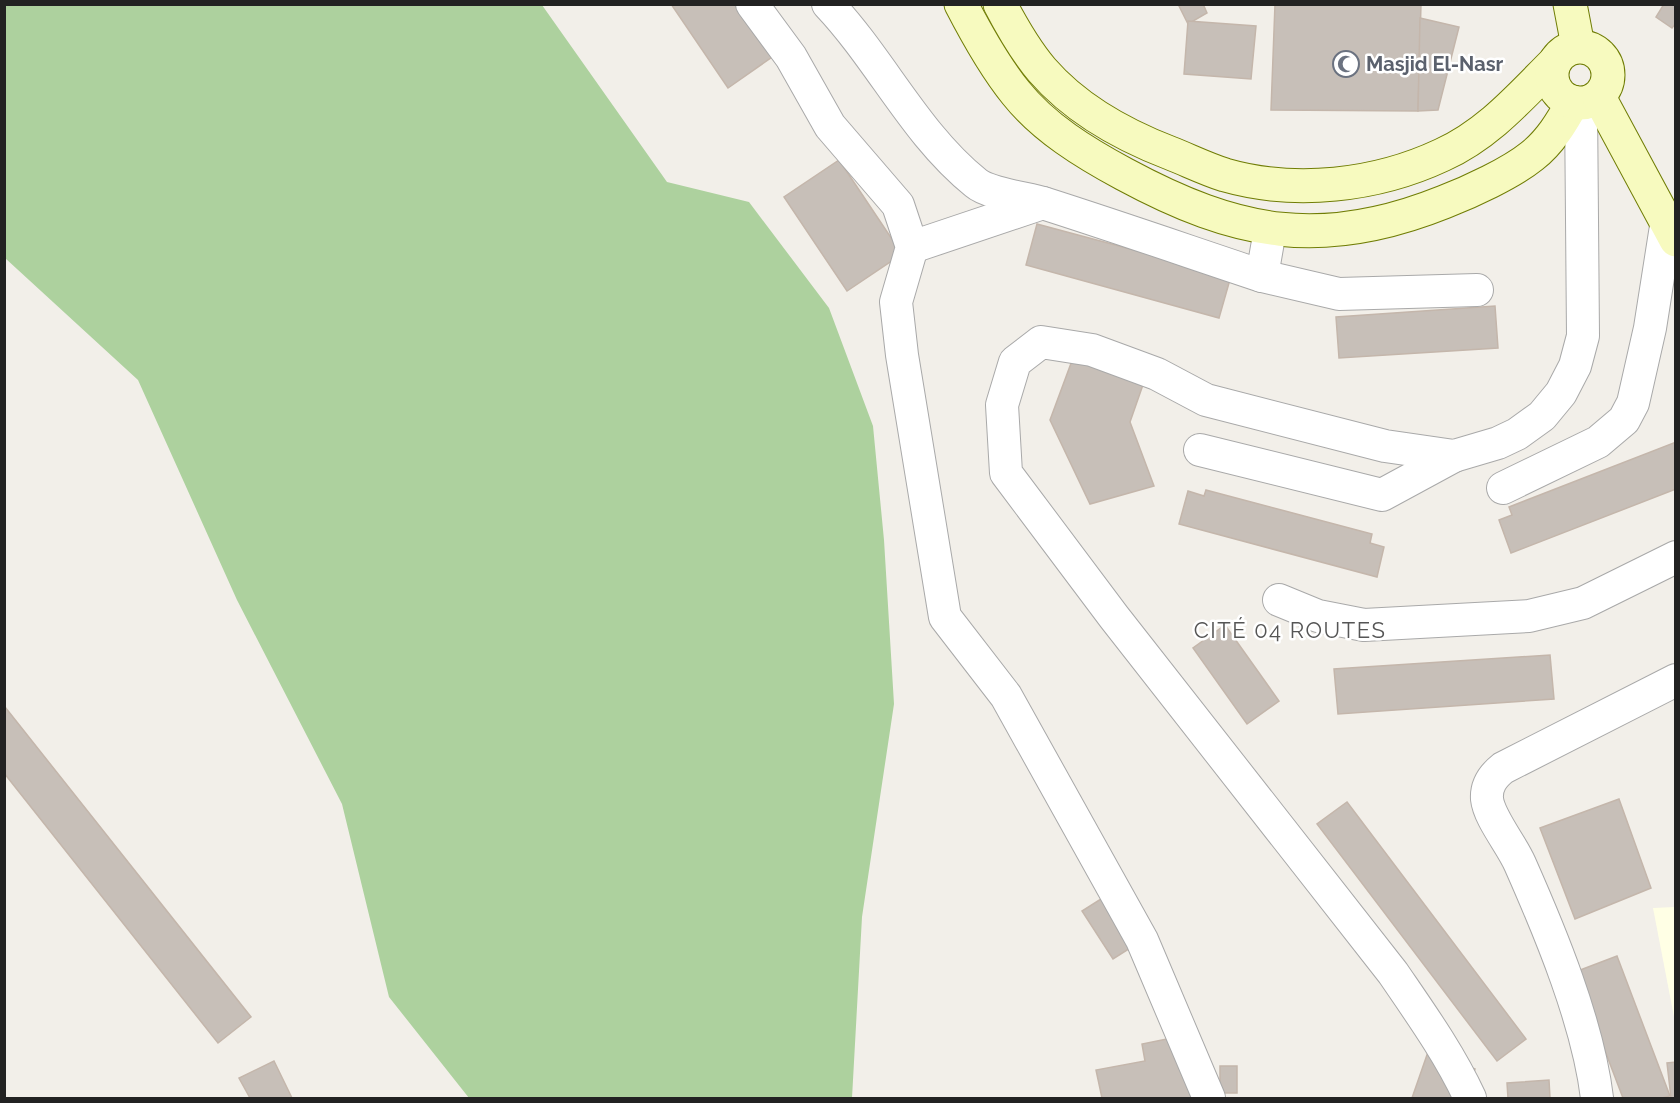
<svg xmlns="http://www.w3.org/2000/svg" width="1680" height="1103" viewBox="0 0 1680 1103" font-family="Raleway,sans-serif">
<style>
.education{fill:#ffffe5}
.forest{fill:#add19e}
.building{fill:#c7bfb8;stroke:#c4b6ab;stroke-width:1.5}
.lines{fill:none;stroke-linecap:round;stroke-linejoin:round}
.street-casing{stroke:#a9a9a9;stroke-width:34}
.secondary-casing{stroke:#707d05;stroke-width:35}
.street{stroke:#fff;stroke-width:32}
.secondary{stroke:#f7fabf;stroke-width:33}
.labels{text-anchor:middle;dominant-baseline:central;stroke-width:5;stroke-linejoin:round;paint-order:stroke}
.worship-label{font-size:20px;font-weight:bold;fill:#5b616d;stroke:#fff;text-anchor:start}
.quarter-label{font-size:22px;letter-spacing:1.5px;fill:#555;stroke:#fff}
</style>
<rect width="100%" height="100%" fill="#f2efe9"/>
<path class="education" d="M1675 907H1676L1675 1022 1653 908Z"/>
<path class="forest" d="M4 5H542L667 182 749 202 829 308 873 426 884 540 894 704 862 917 852 1098H469L389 997 342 804 237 600 138 380 5 258Z"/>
<g class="building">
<path d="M671 4H741L775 55 728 88Z"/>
<path d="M1178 4H1203L1207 13 1188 24Z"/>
<path d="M1275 4H1421L1418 111 1271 110Z"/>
<path d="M1664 4H1676V23L1672 28 1656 17Z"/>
<path d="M1420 18 1459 27 1438 110 1418 111Z"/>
<path d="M1188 21 1256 26 1251 79 1184 74Z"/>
<path d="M839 160 902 254 847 291 784 197Z"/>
<path d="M1037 224 1231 276 1219 318 1026 265Z"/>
<path d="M1495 306 1498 348 1339 358 1336 317Z"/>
<path d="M1073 358 1145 379 1130 422 1154 486 1090 504 1050 420Z"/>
<path d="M1676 442V489L1511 553 1499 520 1512 515 1509 507Z"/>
<path d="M1206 490 1372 534 1370 543 1384 547 1377 577 1179 524 1188 491 1204 496Z"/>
<path d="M1225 625 1279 701 1247 724 1193 648Z"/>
<path d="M1550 655 1554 699 1338 714 1334 669Z"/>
<path d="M5 707 251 1017 218 1043 4 773Z"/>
<path d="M1619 799 1651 888 1575 919 1540 828Z"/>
<path d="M1347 802 1526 1039 1497 1061 1317 824Z"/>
<path d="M1104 897 1135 945 1113 959 1082 911Z"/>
<path d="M1617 956 1670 1096 1662 1098H1623L1575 972Z"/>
<path d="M1182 1036 1195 1098H1102L1096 1070 1145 1061 1142 1044Z"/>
<path d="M1428 1052 1475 1069 1469 1090 1460 1098H1412Z"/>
<path d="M274 1061 292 1098H250L239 1078Z"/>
<path d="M1676 1062V1098H1671L1667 1063Z"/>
<rect x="1220" y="1066" width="17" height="27"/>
<path d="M1549 1080 1550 1098H1508L1507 1083Z"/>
</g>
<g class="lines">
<defs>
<g id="street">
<path d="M752 4 791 57 830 126 898 205 912 247 896 302 902 355 945 617 1006 696 1142 940 1209 1098"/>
<path d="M828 4C881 60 915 134 976 183 989 194 1028 198 1046 204 1118 227 1190 252 1262 276L1270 230"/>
<path d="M912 247 1043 203"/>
<path d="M1262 276 1339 294 1477 290"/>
<path d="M1200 450 1382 495 1454 456"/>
<path d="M1503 488 1598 442 1624 420 1633 403 1650 328 1667 220"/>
<path d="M1279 600 1318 616 1364 625 1529 616 1583 603 1676 557"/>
<path d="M1470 1098C1449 1053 1421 1014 1393 973L1114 617 1006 473 1002 405 1015 362 1041 342 1092 350 1157 374 1206 400 1385 446 1454 456 1498 443 1517 434 1542 416 1561 393 1575 366 1583 336 1581 103"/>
<path d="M1597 1098C1588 1023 1551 934 1520 864 1512 845 1489 818 1487 799 1486 785 1493 776 1503 768L1676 680"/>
</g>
<g id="secondary">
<path d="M961 4C977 35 994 66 1016 93 1044 128 1085 153 1124 174 1237 235 1322 251 1444 202 1470 192 1511 173 1532 156 1550 142 1562 122 1573 102"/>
<path d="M1000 4C1012 27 1025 50 1042 70 1075 108 1123 135 1170 153 1188 160 1206 169 1225 175 1295 195 1376 186 1442 155 1488 134 1519 98 1554 63"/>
<path d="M1570 4 1578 46"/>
<circle cx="1580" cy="75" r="28"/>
<path d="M1599 97 1676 240"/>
</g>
</defs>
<use href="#street" class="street-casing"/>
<use href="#secondary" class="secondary-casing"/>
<use href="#street" class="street"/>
<use href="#secondary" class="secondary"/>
</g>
<defs>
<symbol id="mosque-ring" viewBox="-11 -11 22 22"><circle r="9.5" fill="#fff" stroke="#6b7280" stroke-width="1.5"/><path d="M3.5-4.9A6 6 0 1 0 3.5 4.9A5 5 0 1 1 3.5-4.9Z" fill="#6b7280"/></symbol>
</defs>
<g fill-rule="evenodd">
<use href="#mosque-ring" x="1331" y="49" width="30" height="30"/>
</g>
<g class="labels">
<g class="worship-label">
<text x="1366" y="64">Masjid El-Nasr</text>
</g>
<g class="quarter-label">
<text x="1290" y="630">CITÉ 04 ROUTES</text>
</g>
</g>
<rect width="1680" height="1103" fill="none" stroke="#222222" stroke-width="12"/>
</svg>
